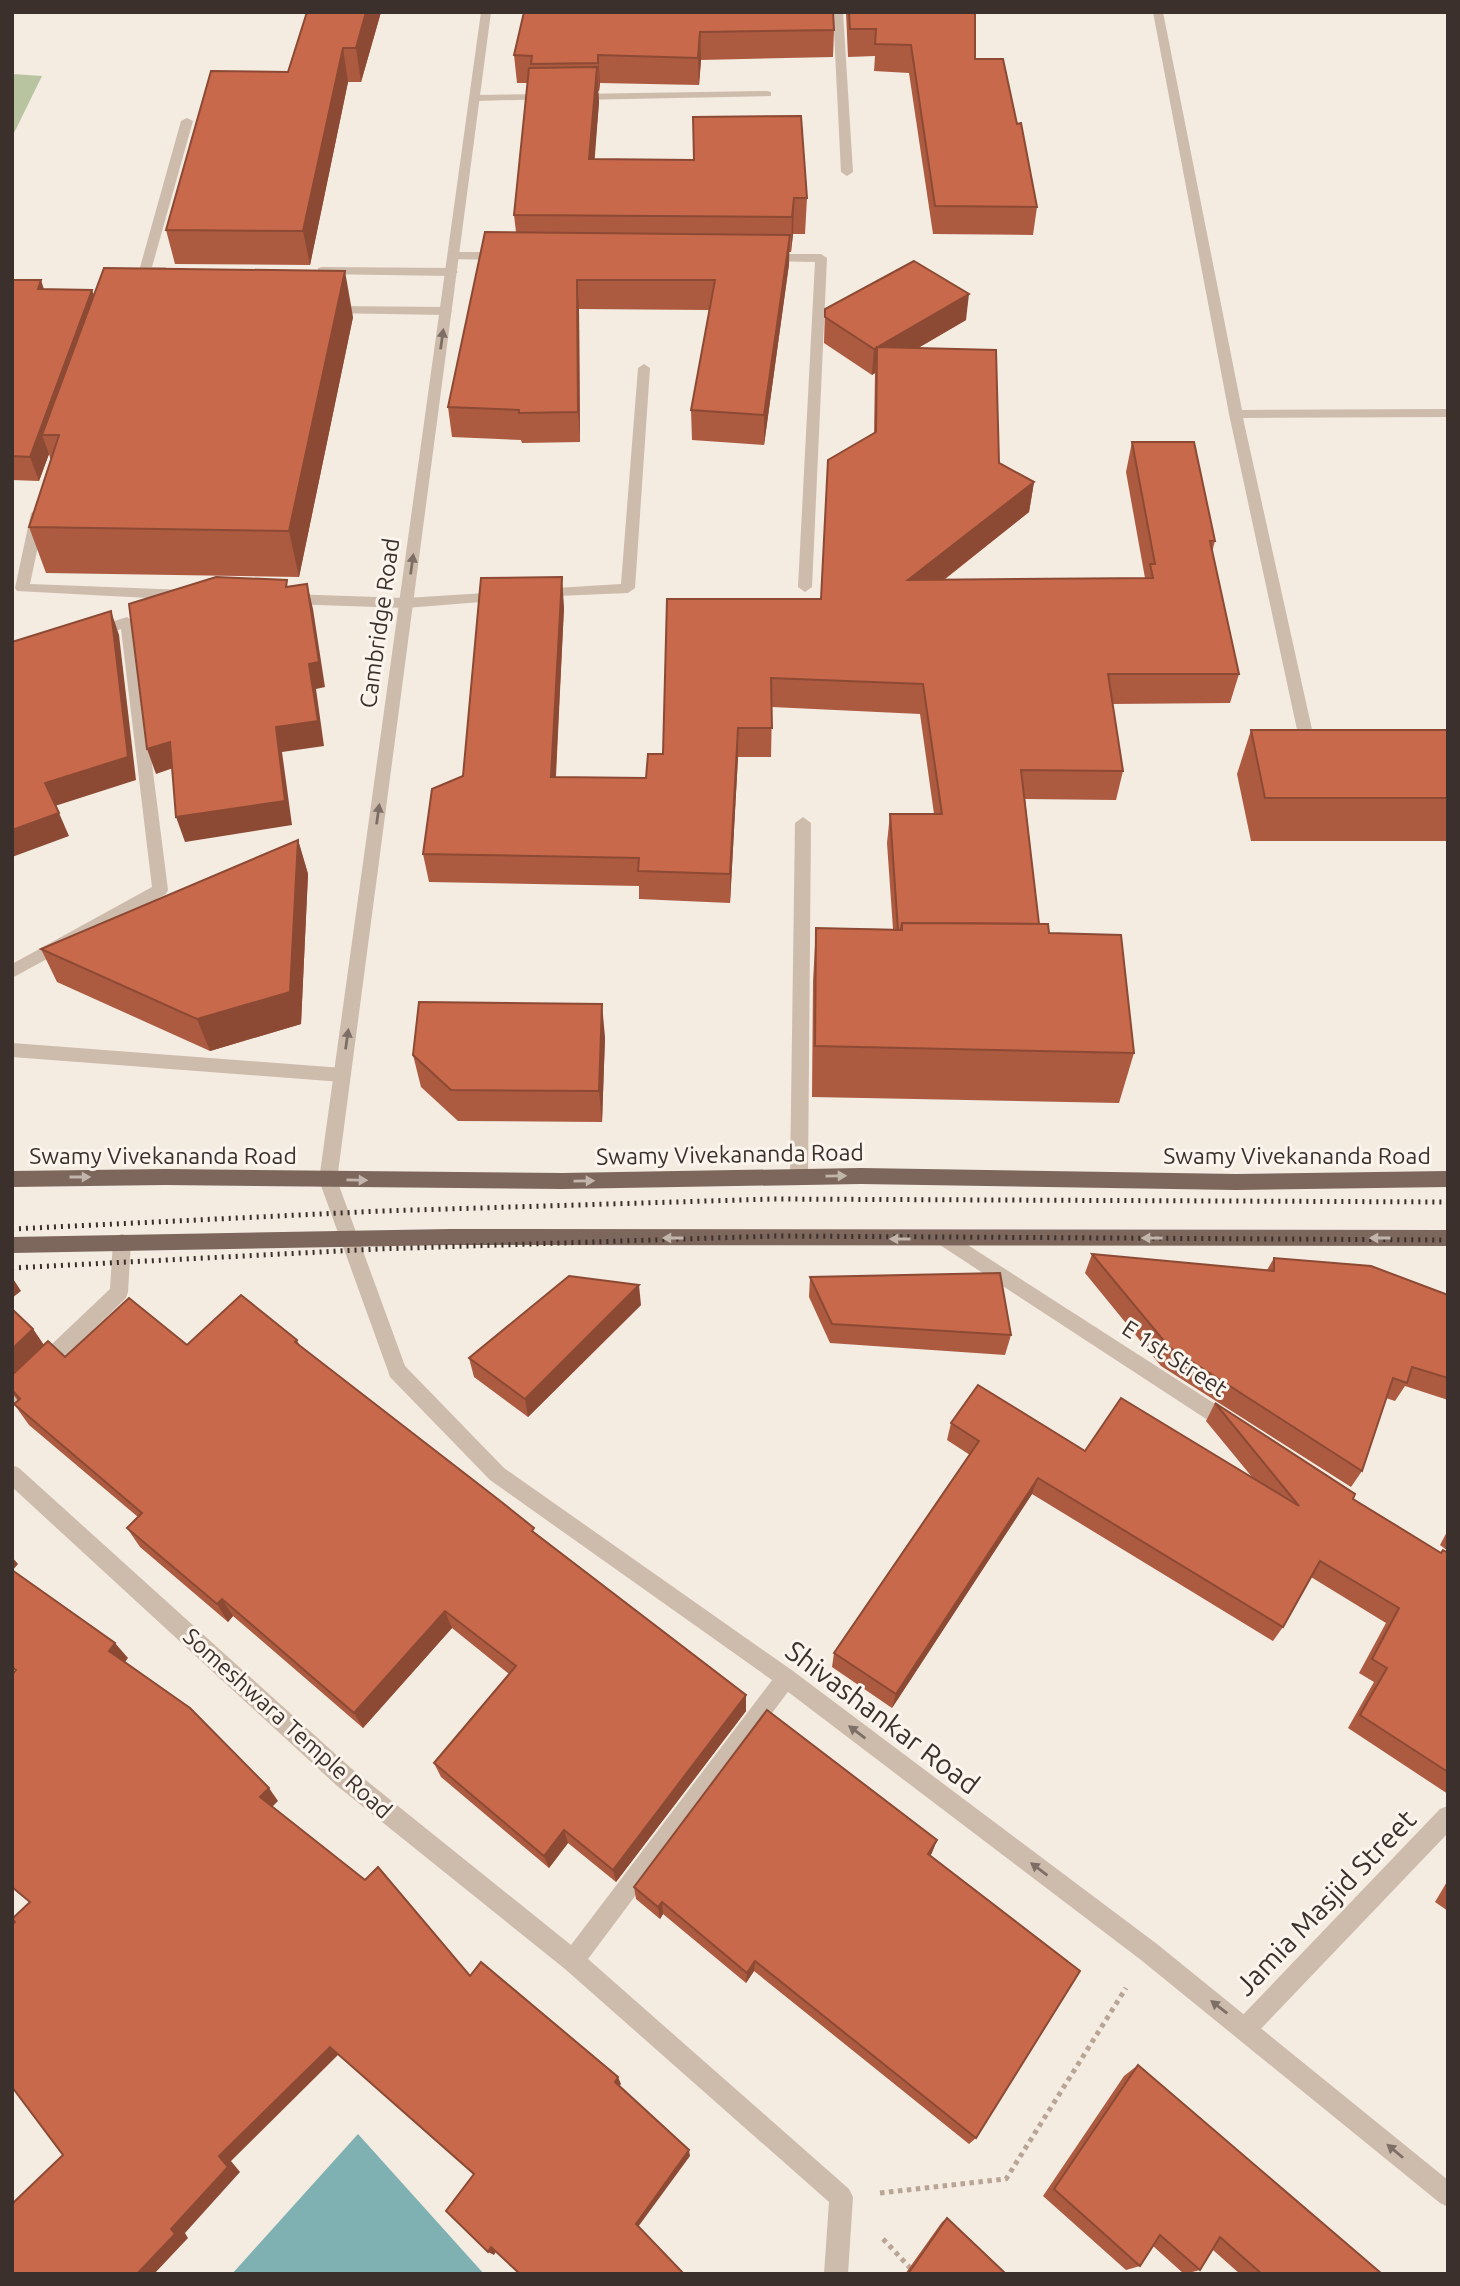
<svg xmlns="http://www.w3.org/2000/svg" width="1460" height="2286" viewBox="0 0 1460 2286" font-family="Ubuntu,sans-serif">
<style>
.green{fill:#b8c4a0}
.water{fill:#7fb0b2}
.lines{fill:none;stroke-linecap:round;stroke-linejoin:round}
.path{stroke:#b9a596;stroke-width:5;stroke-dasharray:4.5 4.5;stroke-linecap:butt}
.service{fill:#cdbbac;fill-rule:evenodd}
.pedestrian{fill:#cdbbac;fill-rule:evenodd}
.minor{fill:#cdbbac;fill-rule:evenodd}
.tertiary{fill:#cdbbac;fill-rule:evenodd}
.primary{fill:#7d675c;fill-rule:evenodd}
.rail{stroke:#3b302b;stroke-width:5;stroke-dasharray:2 5;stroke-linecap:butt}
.wall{fill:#ac5a40}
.shaded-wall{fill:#8c4a34}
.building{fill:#c8694b;stroke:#8c4a34;stroke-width:2}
.oneway{fill:#7d6f65}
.oneway2{fill:#c2b5ac}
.labels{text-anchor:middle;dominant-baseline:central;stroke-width:6;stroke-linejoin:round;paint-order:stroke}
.street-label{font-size:23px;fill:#3b302b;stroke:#fbf5ee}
.near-street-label{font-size:28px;fill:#3b302b;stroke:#fbf5ee}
</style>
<rect width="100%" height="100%" fill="#f4ebe1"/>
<path class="green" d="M12 74 42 76 12 137Z"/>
<path class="water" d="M358 2134 484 2274H232Z"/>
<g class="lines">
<g class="path">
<path d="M880 2193 1006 2179 1126 1988"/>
<path d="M883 2239 916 2274"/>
</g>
<g class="service">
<path d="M1153 12H1163L1242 410 1448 409V417L1243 418 1315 743 1323 748 1315 753 1304 752 1301 748 1229 414Z"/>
<path d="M767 91 771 92V96L576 100 570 97 576 94Z"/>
<path d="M548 94 552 95V99L475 101 469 98 475 95Z"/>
<path d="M187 118 193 121 152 267H165L171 271 165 275 141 274 139 271 181 121Z"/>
<path d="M453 252H502L508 256 502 260 449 259V253Z"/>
<path d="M768 254H821L827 258 812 587 805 592 798 587 815 262 764 261 762 258Z"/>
<path d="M322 267 452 268 458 272 452 276 318 274V268Z"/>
<path d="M330 306 446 307 452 311 446 315 326 313 324 310Z"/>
<path d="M644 364 650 368 635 588 628 593 534 597V591L539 589 621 584 638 368Z"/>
<path d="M38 508 45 513 30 584 186 590 193 595 186 600 17 591 15 588 31 513Z"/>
<path d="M501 592 506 594V600L406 608 288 604 281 599 288 594 406 598Z"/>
<path d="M803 817 811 823 808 1177 805 1182 799 1185 793 1182 790 1177 795 823Z"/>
<path d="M12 1043 342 1068 348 1070 351 1075 348 1080 342 1082 12 1057Z"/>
</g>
<path class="pedestrian" d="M1448 1806V1833L1254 2036 1246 2039 1238 2036 1235 2028 1238 2020 1440 1809Z"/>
<g class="minor">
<path d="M833 12H843L853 172 847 176 841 172Z"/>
<path d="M127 617 134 622 168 890 166 894 12 978V964L152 887 121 629 95 638 88 633 90 629Z"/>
<path d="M946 1231 1237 1418 1240 1424 1237 1430 1230 1433 1223 1430 940 1245 937 1239 940 1233Z"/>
<path d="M122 1234 128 1236 131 1242 128 1292 126 1298 19 1401 12 1404V1382L110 1289 113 1242 116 1236Z"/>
<path d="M12 1465 19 1468 352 1769 571 1945 779 1671 786 1668 793 1671 796 1678 793 1685 588 1959 849 2189 853 2197 848 2274H824L829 2202 565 1969 336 1785 12 1487Z"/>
</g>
<path class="tertiary" d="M481 12H491L337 1180 405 1366 504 1468 793 1671 1157 1944 1448 2180V2207L1440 2203 1141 1960 779 1685 490 1480 390 1377 388 1371 319 1180Z"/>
<g class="primary">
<path d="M861 1168 1236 1174 1448 1171V1187L1236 1190 861 1184 562 1189 165 1185 12 1187V1171L165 1169 562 1173Z"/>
<path d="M450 1229 1448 1230V1246L450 1245 12 1253V1237Z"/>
</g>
<g class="rail">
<path d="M12 1229 381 1211 773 1199 1448 1202"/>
<path d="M12 1268 378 1249 775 1236 1448 1240"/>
</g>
</g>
<g class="wall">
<path d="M307 12H381L361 82H348L310 265 175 264 166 230 288 72Z"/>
<path d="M524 12 834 30 833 57 701 60 699 85 600 83 599 91H598L599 102 594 159 807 198 805 234H793L791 252H789V264L764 445 692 440 691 410 709 310 579 309 580 442 522 443 521 440 452 437 448 407 516 232 514 215 528 83H517L514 55Z"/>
<path d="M846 12H975V59L1017 124 1037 207 1033 235 933 234 909 73 874 71 875 56 848 57Z"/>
<path d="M12 280 44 289 92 290 94 295 353 317 299 577 46 573 29 527 51 461 49 454 39 481 12 480Z"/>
<path d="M825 309 966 320 918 348 999 463 1034 482 1029 512 944 580 1145 578 1126 472 1132 442 1215 541 1212 552 1239 674 1230 703 1112 704 1123 771 1116 800 1025 799 1039 924 1049 933 1134 1053 1119 1103 812 1097 813 981 816 928 893 929 887 843 890 814H934L920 714 772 707 771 757H738L730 903 639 899V886L429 882 423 854 564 607 556 777 646 778 663 754 821 599 874 433 875 373 872 375 824 343Z"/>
<path d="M1251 730H1448V841H1251L1237 774Z"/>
<path d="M298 840 308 874 301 1024 210 1051 57 982 41 949Z"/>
<path d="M605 1037 602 1122 458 1121 421 1087 413 1055Z"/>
<path d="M1092 1254 1267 1270 1274 1258 1448 1295V1400L1405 1386 1395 1401 1386 1398 1362 1471 1351 1487 1161 1366 1085 1273Z"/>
<path d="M810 1277 1011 1335 1005 1355 830 1343 809 1297Z"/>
<path d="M641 1305 528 1417 474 1377 469 1358Z"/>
<path d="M12 1309 33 1329 44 1345 65 1357 187 1345 297 1340 300 1346 535 1533 746 1695V1711L616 1882 568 1843 549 1868 441 1777 434 1763 509 1674 452 1628 363 1728 233 1616 228 1622 140 1547 127 1528 138 1517 29 1425 14 1404 18 1401 12 1393Z"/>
<path d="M1215 1403 1353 1499 1441 1553 1443 1550 1448 1553V1794L1348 1728 1374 1682 1359 1673 1386 1623 1311 1577 1283 1627 1273 1641 1032 1494 892 1708 832 1667 834 1653 970 1455 947 1440 951 1423 1085 1451 1252 1477 1206 1421Z"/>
<path d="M1448 1530V1551L1440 1545Z"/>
<path d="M937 1840 930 1856 976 2138 969 2144 754 1971 746 1983 663 1914 660 1919 636 1899 634 1887Z"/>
<path d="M1448 1880V1911L1435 1902Z"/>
<path d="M1138 2065 1382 2274H1240L1213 2250 1200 2270 1184 2274 1153 2246 1140 2266 1126 2270 1043 2196 1124 2076Z"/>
<path d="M947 2218 1006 2274H905L942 2222Z"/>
</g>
<g class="shaded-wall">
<path d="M366 12H381L361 82 356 48Z"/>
<path d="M700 32 701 60 699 85 698 58Z"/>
<path d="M343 48 348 82 310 265 303 231Z"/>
<path d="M598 55 600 83 599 91 598 63Z"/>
<path d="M597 67 599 102 592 194 589 159Z"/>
<path d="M794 198 793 234 791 252 792 217Z"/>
<path d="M790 235 789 264 764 445V415Z"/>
<path d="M345 271 353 317 299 577 289 531Z"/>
<path d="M41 280 49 305 38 289Z"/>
<path d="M577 280 579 309 580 442 578 412Z"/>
<path d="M92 290 100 314 42 435 49 454 39 481 30 457Z"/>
<path d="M969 294 966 320 877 372V347Z"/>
<path d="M877 347 875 373 872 375 874 349Z"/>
<path d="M1034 482 1029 512 905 610 908 580Z"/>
<path d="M562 577 564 607 554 806 551 777Z"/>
<path d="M307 584 313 609 325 687 316 689 324 746 282 752 292 825 185 842 176 817 276 727 309 664Z"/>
<path d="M111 611 119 635 136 780 55 806 45 783Z"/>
<path d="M738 728V757L730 903V874Z"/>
<path d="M170 742 179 766 156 774 147 749Z"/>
<path d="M59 813 69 836 12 857V830Z"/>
<path d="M298 840 308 874 301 1024 210 1051 197 1019Z"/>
<path d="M602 1004 605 1037 602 1122 599 1091Z"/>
<path d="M12 1277 21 1291 12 1298Z"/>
<path d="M639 1285 641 1305 528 1417 525 1399Z"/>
<path d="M33 1329 45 1347 12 1378V1349Z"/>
<path d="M1038 1478 1032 1494 892 1708 896 1694Z"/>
<path d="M12 1557 18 1564 12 1571Z"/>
<path d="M222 1599 233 1616 228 1622 217 1604Z"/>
<path d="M445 1611 452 1628 363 1728 354 1713Z"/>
<path d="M115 1643 128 1658 122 1666 109 1651Z"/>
<path d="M746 1695V1711L616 1882 613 1870Z"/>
<path d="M269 1788 278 1801 270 1809 260 1797Z"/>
<path d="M564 1830 568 1843 549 1868 544 1856Z"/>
<path d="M937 1840 932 1853 923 1867 928 1854Z"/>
<path d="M662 1902 663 1914 660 1919 658 1907Z"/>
<path d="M755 1961 754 1971 746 1983 747 1973Z"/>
<path d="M330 2047 339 2054 231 2161 240 2172 185 2233 188 2238 154 2274H137L171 2229 219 2156Z"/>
<path d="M618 2077 621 2084 617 2089 615 2082Z"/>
<path d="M689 2150 690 2156 638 2227 636 2224Z"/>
<path d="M491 2247 497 2250 494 2255 488 2252Z"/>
</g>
<g class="building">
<path d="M307 12H366L356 48H343L303 231 166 230 211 71 288 72Z"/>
<path d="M524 12H833L834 30 700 32 698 58 598 55V63L531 64 532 56 514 55Z"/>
<path d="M849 12H975V59H1003L1017 124 1021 123 1037 207 935 206 911 45 875 44 876 29H850Z"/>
<path d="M597 67 589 159 694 160 693 117 801 116 807 198H794L792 217 514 215 529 68Z"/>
<path d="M485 232 790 235 764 415 691 410 715 280H577L578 412 519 413V410L448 407Z"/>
<path d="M914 261 969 294 874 349 825 317V309Z"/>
<path d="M104 268 345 271 289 531 29 527 59 435H42Z"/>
<path d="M12 280H41L38 289 92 290 30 457 12 456Z"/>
<path d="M877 347 996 350 999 463 1034 482 908 580 1153 578 1150 564H1155L1132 442H1194L1215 541H1210L1239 674H1108L1123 771 1021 770 1039 924 902 923 901 930H898L890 814H942L923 684 771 678 772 728H738L730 874 638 871 639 858 423 854 432 789 463 776 481 578 562 577 551 777 646 778 648 754H663L667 599H821L828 460 876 432Z"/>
<path d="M216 577 287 580 286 587 307 584 319 662 309 664 318 721 276 727 285 801 176 817 170 742 147 749 129 604Z"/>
<path d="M111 611 128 757 45 783 59 813 12 830V642Z"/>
<path d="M1251 730H1448V798H1265Z"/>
<path d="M298 840 290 992 197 1019 41 949Z"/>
<path d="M902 923 1048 924 1049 933 1121 935 1134 1053 815 1046 816 928 902 930Z"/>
<path d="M419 1002 602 1004 599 1091 451 1090 413 1055Z"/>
<path d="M1092 1254 1274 1271V1258L1371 1266 1448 1295V1378L1412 1367 1407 1383 1393 1378 1362 1471 1169 1347Z"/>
<path d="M1000 1273 1011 1335 832 1324 810 1277Z"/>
<path d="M569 1276 639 1285 525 1399 469 1358Z"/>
<path d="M241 1295 297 1340 295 1342 499 1500 534 1528 532 1531 746 1695 613 1870 564 1830 544 1856 434 1763 516 1666 445 1611 354 1713 222 1599 217 1604 127 1528 142 1513 14 1404 20 1399 12 1390V1375L48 1341 65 1357 129 1298 187 1345Z"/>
<path d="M12 1309 33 1329 12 1349Z"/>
<path d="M978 1385 1085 1451 1121 1398 1299 1506 1215 1403 1355 1494 1353 1499 1441 1553 1443 1550 1448 1553V1772L1360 1715 1387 1668 1372 1659 1399 1608 1320 1561 1283 1627 1038 1478 896 1694 834 1653 979 1441 951 1423Z"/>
<path d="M12 1570 115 1643 109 1651 190 1708 269 1788 260 1797 365 1880 378 1867 470 1976 481 1962 618 2077 615 2082 689 2150 636 2224 684 2274H520L491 2247 488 2252 446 2211 474 2174 330 2047 219 2156 228 2167 171 2229 175 2234 137 2274H12V2204L63 2155 12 2087V1925L15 1922 12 1919 30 1902 12 1887V1675L16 1670 12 1667Z"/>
<path d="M767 1710 937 1840 928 1854 1080 1971 976 2138 755 1961 747 1973 662 1902 658 1907 634 1887Z"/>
<path d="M1138 2065 1382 2274H1262L1220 2237 1200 2270 1160 2235 1140 2266 1054 2189Z"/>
<path d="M947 2218 1006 2274H908Z"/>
</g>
<defs><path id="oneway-solid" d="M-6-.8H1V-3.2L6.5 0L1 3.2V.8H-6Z" transform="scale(1.75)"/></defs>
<g class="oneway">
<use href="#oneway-solid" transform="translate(442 339) rotate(-82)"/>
<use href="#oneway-solid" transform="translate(412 564) rotate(-82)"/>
<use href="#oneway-solid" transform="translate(378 814) rotate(-82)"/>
<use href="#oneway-solid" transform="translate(347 1039) rotate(-82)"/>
<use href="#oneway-solid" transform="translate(857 1732) rotate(-143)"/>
<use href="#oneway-solid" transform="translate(1039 1869) rotate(-143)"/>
<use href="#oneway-solid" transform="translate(1219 2007) rotate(-142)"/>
<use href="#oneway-solid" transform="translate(1395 2151) rotate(-140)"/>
</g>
<g class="oneway2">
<use href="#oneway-solid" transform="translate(836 1176) rotate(-1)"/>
<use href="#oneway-solid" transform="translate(80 1177)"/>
<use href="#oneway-solid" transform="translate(357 1180) rotate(1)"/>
<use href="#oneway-solid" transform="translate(584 1181) rotate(-1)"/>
<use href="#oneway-solid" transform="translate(673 1238) rotate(-180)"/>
<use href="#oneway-solid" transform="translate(1152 1238) rotate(180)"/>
<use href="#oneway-solid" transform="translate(1380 1238) rotate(180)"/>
<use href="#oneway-solid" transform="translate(900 1239) rotate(-180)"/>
</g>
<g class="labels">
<g class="street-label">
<text transform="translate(379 623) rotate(-82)">Cambridge Road</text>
<text transform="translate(730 1154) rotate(-1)">Swamy Vivekananda Road</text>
<text x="163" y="1155">Swamy Vivekananda Road</text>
<text x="1297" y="1155">Swamy Vivekananda Road</text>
<text transform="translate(1175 1358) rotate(33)">E 1st Street</text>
<text transform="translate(288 1723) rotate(42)">Someshwara Temple Road</text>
</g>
<g class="near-street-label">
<text transform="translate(883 1717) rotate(37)">Shivashankar Road</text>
<text transform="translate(1325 1902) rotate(-46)">Jamia Masjid Street</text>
</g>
</g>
<rect width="1460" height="2286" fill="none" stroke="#3b302b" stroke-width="28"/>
</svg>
